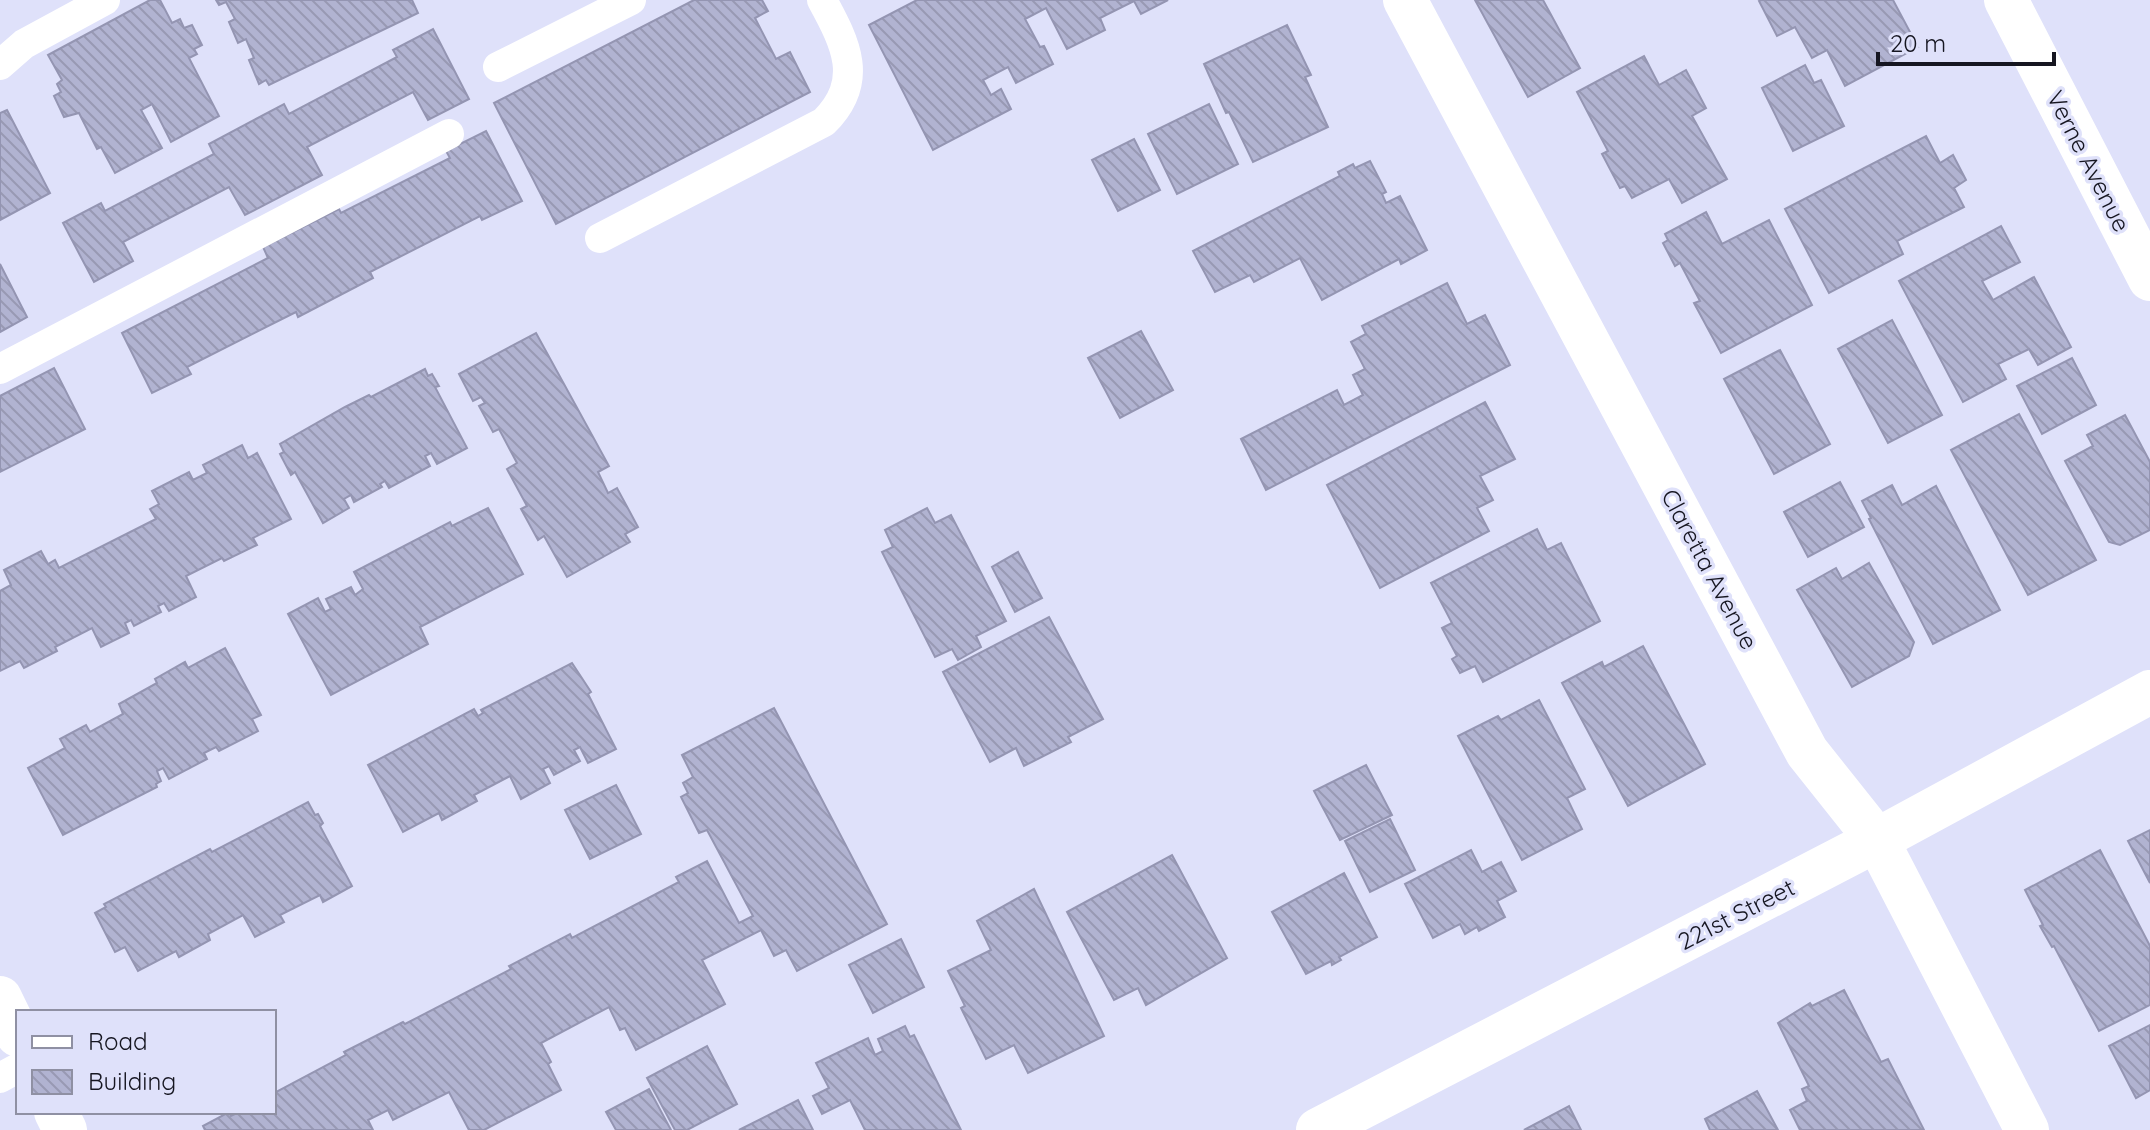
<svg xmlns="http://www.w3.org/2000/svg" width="2150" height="1130" viewBox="0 0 2150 1130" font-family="Quicksand,sans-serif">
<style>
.building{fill:url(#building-back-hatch);stroke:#9495b2;stroke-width:2}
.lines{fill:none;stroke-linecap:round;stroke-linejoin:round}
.lane{stroke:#fff;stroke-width:30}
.street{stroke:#fff;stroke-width:44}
.labels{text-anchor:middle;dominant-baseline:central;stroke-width:7;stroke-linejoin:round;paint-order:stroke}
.street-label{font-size:24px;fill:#161621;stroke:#dfe1fa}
</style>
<defs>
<pattern id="building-back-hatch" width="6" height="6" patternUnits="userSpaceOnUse" patternTransform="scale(2)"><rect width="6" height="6" fill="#b1b3d1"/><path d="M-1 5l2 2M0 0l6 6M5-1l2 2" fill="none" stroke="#9899b3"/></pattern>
</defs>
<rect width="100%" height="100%" fill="#dfe1fa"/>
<g class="building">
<path d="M150 0H160L172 23 180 19 184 28 192 25 202 45 194 49 197 54 189 58 219 116 171 142 152 104 141 110 162 148 115 173 101 147 97 149 79 113 64 117 54 96 61 92 57 84 62 80 48 55Z"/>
<path d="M216 0H412L418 13 269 85 266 80 259 84 249 60 254 58 246 39 238 43 229 22 235 19 226 2 219 5Z"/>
<path d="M694 0H762L768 11 755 18 776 59 790 52 810 92 556 224 494 103Z"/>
<path d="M917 0H1168L1141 14 1134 1 1100 18 1105 30 1067 49 1046 8 1025 19 1040 47 1044 46 1053 64 1016 83 1008 67 983 80 991 95 1001 89 1011 109 933 150 869 25Z"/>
<path d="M1475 0H1543L1580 68 1528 97Z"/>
<path d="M1761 0H1893L1918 47 1845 86 1827 50 1812 58 1795 27 1777 36 1759 1Z"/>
<path d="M1287 25 1311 75 1305 77 1328 127 1253 162 1229 112 1226 113 1204 64Z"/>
<path d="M433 29 469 99 428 120 413 92 307 147 322 175 245 215 229 187 123 242 133 261 94 282 63 223 101 203 105 211 214 154 209 144 284 104 289 114 397 57 393 50Z"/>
<path d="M1644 56 1659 85 1686 70 1706 108 1692 116 1727 179 1682 203 1669 179 1632 198 1625 186 1620 188 1602 154 1608 151 1577 92Z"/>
<path d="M1805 65 1814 83 1821 80 1844 126 1793 151 1762 88Z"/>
<path d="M1209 104 1238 164 1177 194 1148 134Z"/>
<path d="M7 110 50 193 0 220V113Z"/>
<path d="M486 131 522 201 482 220 480 216 370 272 373 278 298 317 296 312 187 367 191 374 152 393 122 333 268 258 263 247 339 209 341 213 450 158 446 151Z"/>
<path d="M1926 136 1940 163 1953 155 1966 180 1954 188 1964 207 1897 241 1903 254 1829 293 1785 209Z"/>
<path d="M1134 139 1160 190 1118 211 1092 160Z"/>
<path d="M1370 161 1386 192 1382 194 1386 203 1400 196 1427 250 1401 264 1399 259 1322 300 1300 258 1254 282 1250 275 1215 292 1193 251 1340 176 1338 172 1353 164 1355 168Z"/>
<path d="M1706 212 1722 244 1769 220 1812 305 1721 353 1694 303 1700 301 1680 263 1675 266 1663 243 1668 240 1665 234Z"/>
<path d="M2001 226 2020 262 1982 281 1993 300 2034 277 2071 347 2038 365 2029 349 1998 364 2006 379 1963 402 1899 281Z"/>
<path d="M0 264 27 317 0 332Z"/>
<path d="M1447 283 1467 324 1485 315 1510 365 1266 490 1241 439 1337 390 1344 405 1363 395 1353 375 1365 369 1351 342 1366 334 1362 326Z"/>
<path d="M1892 320 1942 415 1888 443 1838 349Z"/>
<path d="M1141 331 1173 390 1120 418 1088 358Z"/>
<path d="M536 333 609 466 598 472 608 493 617 488 638 527 625 534 630 542 567 577 544 536 538 540 521 509 527 506 507 469 517 463 499 429 493 432 479 406 485 403 481 397 473 401 459 374Z"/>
<path d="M1780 350 1830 444 1774 474 1724 379Z"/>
<path d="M2072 358 2096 405 2042 434 2017 386Z"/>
<path d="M54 368 85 429 0 472V396Z"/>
<path d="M425 369 428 376 432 374 439 386 435 387 467 448 437 464 431 453 425 456 430 466 389 488 385 481 380 484 382 487 354 502 351 495 344 499 349 508 323 523 295 472 291 475 280 454 284 452 280 444 345 407 369 395 371 397Z"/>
<path d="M1485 402 1515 459 1480 476 1493 500 1477 508 1489 531 1380 588 1327 485Z"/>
<path d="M2019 414 2096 560 2028 595 1951 450Z"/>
<path d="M2125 415 2150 462V530L2120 545 2109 542 2065 461 2093 446 2087 435Z"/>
<path d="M242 445 248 458 257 453 291 519 253 538 257 545 224 561 222 558 186 576 196 597 169 611 164 603 158 606 161 612 134 626 131 620 125 623 129 633 101 647 92 628 55 647 57 651 24 668 20 661 0 671V591L11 585 4 570 41 551 48 564 55 560 59 568 156 519 150 509 159 504 152 491 189 472 193 480 207 473 203 465Z"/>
<path d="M1840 482 1864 527 1808 557 1784 512Z"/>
<path d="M1892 485 1902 505 1936 486 2000 610 1933 644 1869 519 1871 518 1862 501Z"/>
<path d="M488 508 523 574 420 627 428 644 331 695 288 614 318 598 325 612 331 609 326 599 351 587 355 595 363 589 354 572 450 522 452 526Z"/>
<path d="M927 508 935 523 951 515 1006 621 976 636 981 647 958 660 952 649 935 657 882 552 893 547 885 530Z"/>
<path d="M1537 529 1547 550 1561 543 1600 621 1483 682 1475 666 1460 673 1452 659 1457 656 1442 628 1452 623 1431 583Z"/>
<path d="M1018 552 1042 598 1015 612 992 567Z"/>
<path d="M1869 563 1914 642 1909 656 1852 687 1797 590 1836 568 1842 579Z"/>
<path d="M1049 617 1103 719 1068 737 1071 742 1024 766 1016 748 990 762 943 672Z"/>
<path d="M1643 646 1705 764 1628 806 1562 683 1602 662 1604 667Z"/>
<path d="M225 648 261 715 252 719 258 731 219 751 216 747 204 753 207 759 169 779 163 768 157 771 161 781 156 784 157 787 63 835 28 768 65 748 60 739 86 725 90 732 123 714 119 704 157 683 155 679 185 662 188 668Z"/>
<path d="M572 663 591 692 588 694 616 749 588 763 580 747 574 750 580 761 554 775 549 766 543 769 550 783 521 799 510 776 474 795 477 801 442 820 439 813 403 832 368 765 474 709 478 716 483 713 481 710Z"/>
<path d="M1539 700 1585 789 1567 798 1582 829 1522 860 1458 736 1498 716 1501 720Z"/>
<path d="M774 708 887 924 797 971 786 950 774 956 761 930 702 960 725 1004 636 1050 625 1028 620 1030 609 1007 541 1043 551 1062 548 1064 561 1090 484 1130H469L449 1092 393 1120 388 1110 368 1120 373 1130H205L203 1126 229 1112 231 1116 239 1112H274V1093L346 1055 344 1052 403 1022 405 1024 511 969 509 966 570 934 572 938 679 882 676 877 707 861 739 923 753 916 707 830 699 833 681 797 688 793 683 783 693 777 682 755Z"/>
<path d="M1366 765 1392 815 1340 840 1314 791Z"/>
<path d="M616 785 641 834 590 859 565 810Z"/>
<path d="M308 802 315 815 318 814 323 823 320 826 352 886 323 902 320 895 280 915 284 922 255 937 243 915 208 934 210 940 179 957 176 951 138 971 125 947 115 952 95 913 106 907 104 904 210 849 212 852Z"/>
<path d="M1390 819 1415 870 1370 892 1345 841Z"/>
<path d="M2150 830V883L2128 841Z"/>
<path d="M1471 850 1482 872 1501 862 1516 891 1497 901 1505 917 1479 931 1477 927 1465 934 1460 924 1433 938 1405 884Z"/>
<path d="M2100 850 2150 946V1005L2099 1031 2054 946 2052 947 2040 926 2043 925 2025 890Z"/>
<path d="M1172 855 1227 958 1146 1005 1138 988 1114 1000 1067 912Z"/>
<path d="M1344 873 1377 937 1339 957 1341 960 1332 965 1331 961 1306 974 1272 912Z"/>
<path d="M1034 889 1104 1036 1028 1073 1014 1045 986 1059 961 1008 965 1006 948 971 991 950 977 921Z"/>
<path d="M901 939 924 987 873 1013 849 965Z"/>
<path d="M1844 990 1881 1062 1888 1059 1924 1130H1800L1790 1110 1807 1101 1802 1089 1809 1086 1778 1023 1810 1003 1812 1006Z"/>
<path d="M2150 1025V1090L2136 1098 2109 1046Z"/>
<path d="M905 1026 910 1037 914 1035 961 1130H865L850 1100 822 1114 813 1096 829 1088 816 1063 868 1038 875 1055 883 1051 878 1039Z"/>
<path d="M707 1046 737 1104 687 1130H675L647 1078Z"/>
<path d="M649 1089 671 1130H616L606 1112Z"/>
<path d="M1757 1091 1778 1130H1710L1705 1119Z"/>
<path d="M798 1100 813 1130H739Z"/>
<path d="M1569 1106 1581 1130H1524Z"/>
</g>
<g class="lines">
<g class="lane">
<path d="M0 65 24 44 105 0"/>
<path d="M498 67 631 0"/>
<path d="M600 238 824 122C865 81 846 44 822 0"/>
<path d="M0 369 449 134"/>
<path d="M0 1078 18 1068"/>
</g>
<g class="street">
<path d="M1405 0 1807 752 1877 840 2027 1130"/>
<path d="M2006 0 2150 279"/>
<path d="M0 998 18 1035"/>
<path d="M56 1112 65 1130"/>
<path d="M1318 1130 1877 840 2150 692"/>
</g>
</g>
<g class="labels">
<g class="street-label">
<text transform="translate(2089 161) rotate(63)">Verne Avenue</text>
<text transform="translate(1710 569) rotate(62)">Claretta Avenue</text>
<text transform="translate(1736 914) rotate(-27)">221st Street</text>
</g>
</g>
<rect x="16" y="1010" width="260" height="104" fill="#dfe1fa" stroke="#8f90a3" stroke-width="2"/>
<rect x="32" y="1036" width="40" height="12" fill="#ffffff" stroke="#8f90a3" stroke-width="2"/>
<text x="88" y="1050" font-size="24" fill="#161621">Road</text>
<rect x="32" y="1070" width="40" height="24" fill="url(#building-back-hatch)" stroke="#8f90a3" stroke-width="2"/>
<text x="88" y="1090" font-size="24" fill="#161621">Building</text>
<path d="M1878 52v12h176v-12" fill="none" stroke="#161621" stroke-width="4"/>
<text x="1890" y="52" font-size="24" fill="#161621" stroke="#dfe1fa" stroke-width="6" paint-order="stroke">20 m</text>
</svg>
